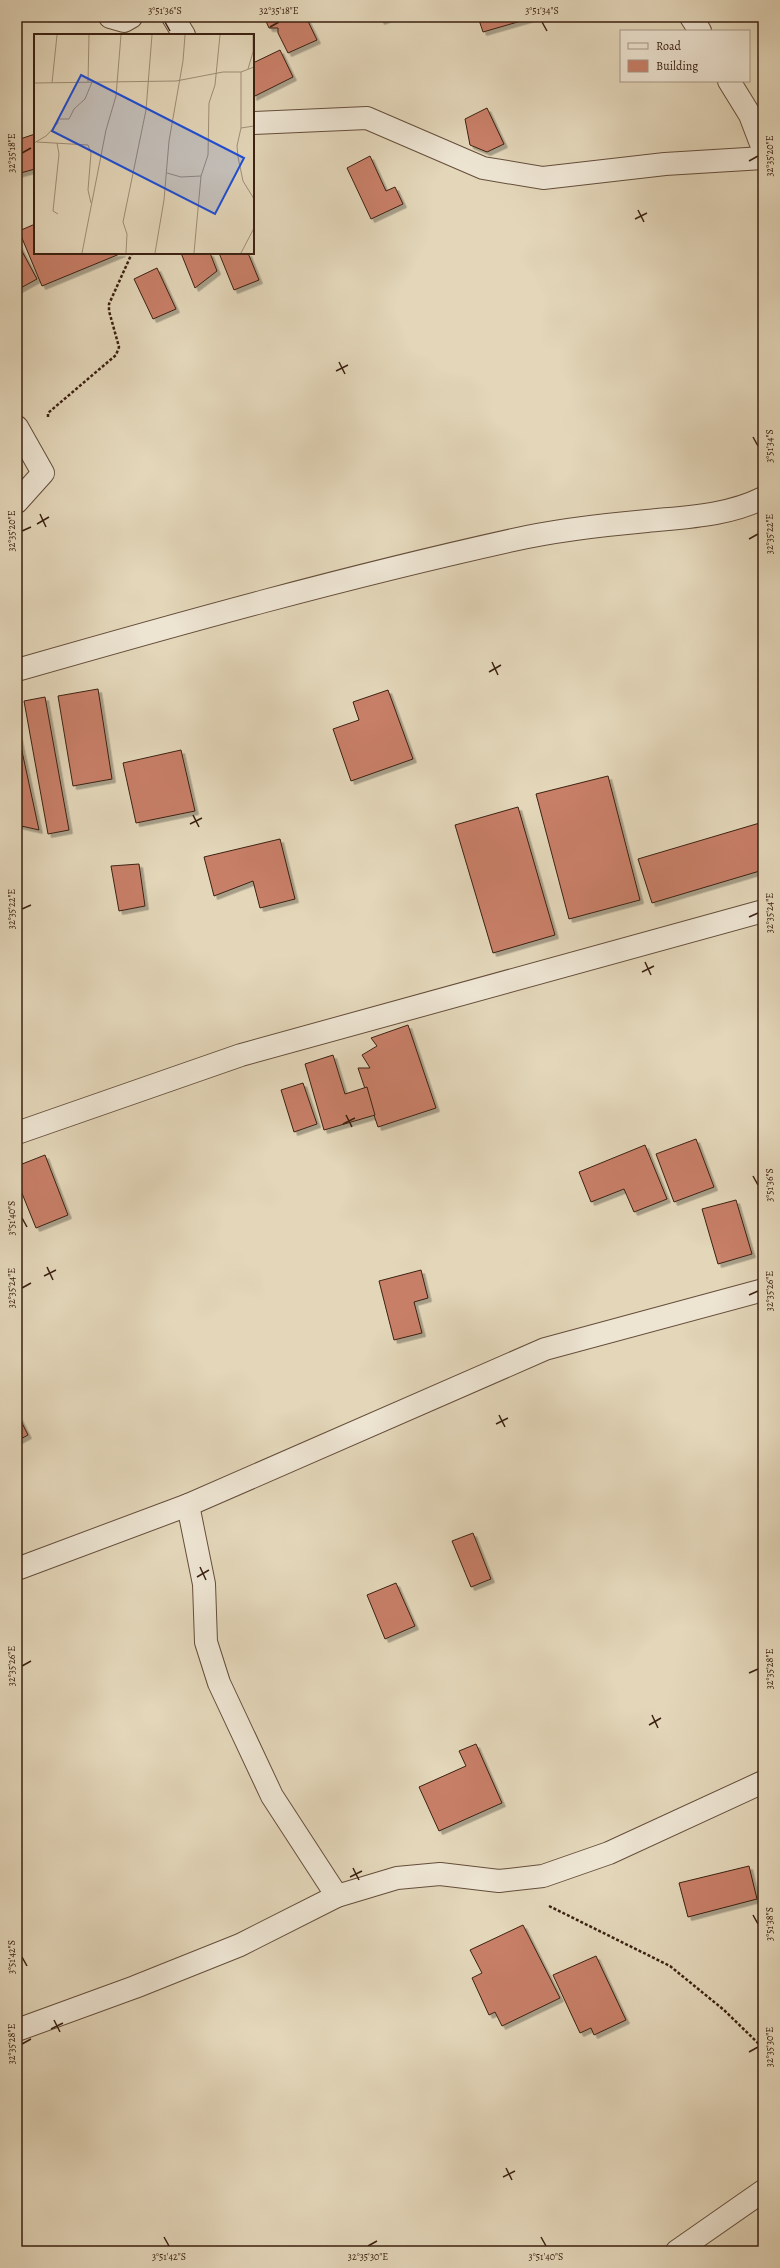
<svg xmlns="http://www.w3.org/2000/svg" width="780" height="2268" viewBox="0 0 780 2268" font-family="Alegreya,serif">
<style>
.building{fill:#c87f68;stroke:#3b2111;filter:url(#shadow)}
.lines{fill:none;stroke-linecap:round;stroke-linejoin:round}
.street-casing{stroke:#654e3b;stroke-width:24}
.path{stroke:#3b2111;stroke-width:2.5;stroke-dasharray:3 2;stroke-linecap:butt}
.street{stroke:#ede4d2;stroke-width:22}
.ticks{fill:none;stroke:#3b2111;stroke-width:1.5}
.inset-road{fill:none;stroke:#a08e76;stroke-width:1}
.view{fill:#1d4ed8;fill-opacity:0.15;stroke:#1d4ed8;stroke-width:2}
.inset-edge{fill:none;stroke:#3b2111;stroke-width:2}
.neatline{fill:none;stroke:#3b2111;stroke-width:1.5}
.ticks-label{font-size:10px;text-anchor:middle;fill:#3b2111}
</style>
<defs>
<filter id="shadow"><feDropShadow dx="3.5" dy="3.5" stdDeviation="0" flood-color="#0004"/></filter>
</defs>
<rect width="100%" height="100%" fill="#e3d6b9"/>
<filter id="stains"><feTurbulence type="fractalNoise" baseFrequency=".005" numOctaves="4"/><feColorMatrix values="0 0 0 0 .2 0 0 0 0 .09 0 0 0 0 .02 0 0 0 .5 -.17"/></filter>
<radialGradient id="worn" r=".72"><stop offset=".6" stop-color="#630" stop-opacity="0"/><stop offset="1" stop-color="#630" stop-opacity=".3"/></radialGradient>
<g class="building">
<path d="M264 17H306L317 40 288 53 278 33V28H269Z"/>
<path d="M379 17H391L381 21Z"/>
<path d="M478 17H535L483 32Z"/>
<path d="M280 50 293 77 253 97V63Z"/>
<path d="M487 108 504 144 487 152 470 145 465 119Z"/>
<path d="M35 134V169L17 174V140Z"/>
<path d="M370 156 386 191 395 187 403 204 371 219 347 168Z"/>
<path d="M35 224V253H122L42 286 19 231Z"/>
<path d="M17 242 37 279 17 290Z"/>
<path d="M181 253H210L217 271 195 288Z"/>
<path d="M219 253H248L259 280 234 290Z"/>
<path d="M157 268 176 309 153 319 134 279Z"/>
<path d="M98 689 112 779 73 786 58 696Z"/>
<path d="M388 690 413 759 351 781 333 729 359 720 353 702Z"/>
<path d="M45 697 69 830 48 834 24 701Z"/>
<path d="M17 728 39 830 17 825Z"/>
<path d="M181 750 195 811 136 823 123 763Z"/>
<path d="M608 776 640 900 569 919 536 794Z"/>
<path d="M518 807 555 935 493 953 455 825Z"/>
<path d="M763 822V870L652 903 638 859Z"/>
<path d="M280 839 295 899 260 908 253 881 214 896 204 857Z"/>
<path d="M139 864 145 906 119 911 111 866Z"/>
<path d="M408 1025 436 1108 378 1127 358 1068H370L362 1055 377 1046 371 1038Z"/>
<path d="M333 1055 345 1094 367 1087 375 1115 324 1130 305 1064Z"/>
<path d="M303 1083 317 1124 294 1132 281 1090Z"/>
<path d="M696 1139 714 1187 674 1202 656 1154Z"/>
<path d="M645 1145 667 1199 634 1212 624 1189 591 1202 579 1172Z"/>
<path d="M45 1155 68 1215 36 1228 17 1181V1166Z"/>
<path d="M736 1200 752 1254 718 1264 702 1209Z"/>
<path d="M421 1270 428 1298 414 1302 422 1333 394 1340 379 1281Z"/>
<path d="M17 1413 28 1435 17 1441Z"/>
<path d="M473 1533 491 1579 471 1587 452 1541Z"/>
<path d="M396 1583 415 1626 385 1639 367 1595Z"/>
<path d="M476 1744 502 1803 439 1831 419 1787 466 1766 459 1751Z"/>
<path d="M749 1866 757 1899 688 1917 679 1883Z"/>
<path d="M523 1925 560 1998 502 2026 495 2012 489 2015 472 1978 482 1973 470 1950Z"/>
<path d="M596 1956 626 2020 594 2035 591 2028 580 2033 553 1975Z"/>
</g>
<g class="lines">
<defs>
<g id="street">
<path d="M110 17 124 21 131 17"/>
<path d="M173 17 184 35"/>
<path d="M691 17 700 31"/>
<path d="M729 81 750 115 763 149"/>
<path d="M253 123 367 118 483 168 543 178 665 164 763 158"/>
<path d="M17 427 43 473 17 502"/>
<path d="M17 670C181 623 346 577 513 540 557 530 602 525 647 521 686 517 727 516 763 498"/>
<path d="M17 1133 241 1055 763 911"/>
<path d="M188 1505 204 1584 206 1642 219 1683 272 1796 337 1896"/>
<path d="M17 1569 188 1505 545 1349 763 1290"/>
<path d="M17 2030 135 1987 240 1945 337 1896 397 1878 440 1874 499 1881 543 1876 609 1853 763 1782"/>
<path d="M677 2251 763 2191"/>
</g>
</defs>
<use href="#street" class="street-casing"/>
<g class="path">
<path d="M48 417V413L116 355 119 347 109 311V304L132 253"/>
<path d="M549 1906 670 1966 724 2010 763 2048"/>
</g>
<use href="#street" class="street"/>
</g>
<path class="ticks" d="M165 22 170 31M542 22 547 31M270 27 279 22M22 153 31 148M749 161 758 156M638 210 644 222M635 219 647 213M339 362 345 374M336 371 348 365M753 437 758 446M40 514 46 527M37 524 49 517M22 531 31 527M749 539 758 534M492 662 498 675M489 672 501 665M193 815 199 827M190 824 202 818M22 909 31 905M749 917 758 913M645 962 651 975M642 972 654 966M346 1115 352 1127M343 1124 355 1118M753 1176 758 1185M22 1218 27 1227M47 1267 53 1280M44 1276 56 1270M22 1288 31 1283M749 1295 758 1291M499 1415 505 1427M496 1424 508 1418M200 1567 206 1580M197 1577 209 1570M22 1666 31 1661M749 1673 758 1669M652 1715 658 1728M649 1725 661 1718M353 1868 359 1880M350 1877 362 1871M753 1915 758 1924M22 1957 27 1966M54 2020 60 2032M51 2029 63 2023M22 2044 31 2039M749 2052 758 2047M506 2168 512 2180M503 2177 515 2171M164 2237 169 2246M541 2237 546 2246M368 2246 377 2241"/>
<g transform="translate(34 34)">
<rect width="220" height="220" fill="#e3d6b9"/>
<path class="inset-road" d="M214 35 219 18V1M207 38V94L203 112 204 123 209 147 220 165M54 48 55 1M0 49 142 47 189 38H207L220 33M18 49 23 1M207 94 220 92M3 108 54 111 57 119 54 156 57 169M0 109 12 102 24 89V85H35L40 75 51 65 58 48M23 109 25 120 19 177 24 180M133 139 147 143 167 142M48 219 72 96 82 62 87 1M92 219 93 200 89 188 112 76 118 1M121 219 130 166 135 107 149 27 151 1M160 219 167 142 174 121 175 69 181 51 186 1M207 219 220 194"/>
<path class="view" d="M47 41 210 124 181 180 18 97Z"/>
<rect width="220" height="220" class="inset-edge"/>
</g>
<rect width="780" height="2268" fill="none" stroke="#e3d6b9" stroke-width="44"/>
<rect x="620" y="30" width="130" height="52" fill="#ede4d2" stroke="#a69685"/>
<rect x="628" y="43" width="20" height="6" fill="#ede4d2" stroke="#a69685"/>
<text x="656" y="50" font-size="12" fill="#3b2111">Road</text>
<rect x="628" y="60" width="20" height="12" fill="#c87f68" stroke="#a69685"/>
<text x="656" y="70" font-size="12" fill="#3b2111">Building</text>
<rect x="22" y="22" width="736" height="2224" class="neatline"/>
<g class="ticks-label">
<text x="165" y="14">3°51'36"S</text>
<text x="279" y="14">32°35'18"E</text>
<text x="542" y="14">3°51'34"S</text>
<text transform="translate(11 153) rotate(-90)" y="4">32°35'18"E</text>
<text transform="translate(769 156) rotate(-90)" y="4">32°35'20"E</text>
<text transform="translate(769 446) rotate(-90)" y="4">3°51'34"S</text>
<text transform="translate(11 531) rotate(-90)" y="4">32°35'20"E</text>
<text transform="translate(769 534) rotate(-90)" y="4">32°35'22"E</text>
<text transform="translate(11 909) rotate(-90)" y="4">32°35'22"E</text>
<text transform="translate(769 913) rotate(-90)" y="4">32°35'24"E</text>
<text transform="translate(769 1185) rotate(-90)" y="4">3°51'36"S</text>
<text transform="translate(11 1218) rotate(-90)" y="4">3°51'40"S</text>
<text transform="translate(11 1288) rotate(-90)" y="4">32°35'24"E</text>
<text transform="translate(769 1291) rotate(-90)" y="4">32°35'26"E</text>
<text transform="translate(11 1666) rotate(-90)" y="4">32°35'26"E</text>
<text transform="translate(769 1669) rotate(-90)" y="4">32°35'28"E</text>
<text transform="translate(769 1924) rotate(-90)" y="4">3°51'38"S</text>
<text transform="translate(11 1957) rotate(-90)" y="4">3°51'42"S</text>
<text transform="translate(11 2044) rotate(-90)" y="4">32°35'28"E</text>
<text transform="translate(769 2047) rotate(-90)" y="4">32°35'30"E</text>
<text x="169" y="2260">3°51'42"S</text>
<text x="368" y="2260">32°35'30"E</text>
<text x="546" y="2260">3°51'40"S</text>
</g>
<rect width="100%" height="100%" filter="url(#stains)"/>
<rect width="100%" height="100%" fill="url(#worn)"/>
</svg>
